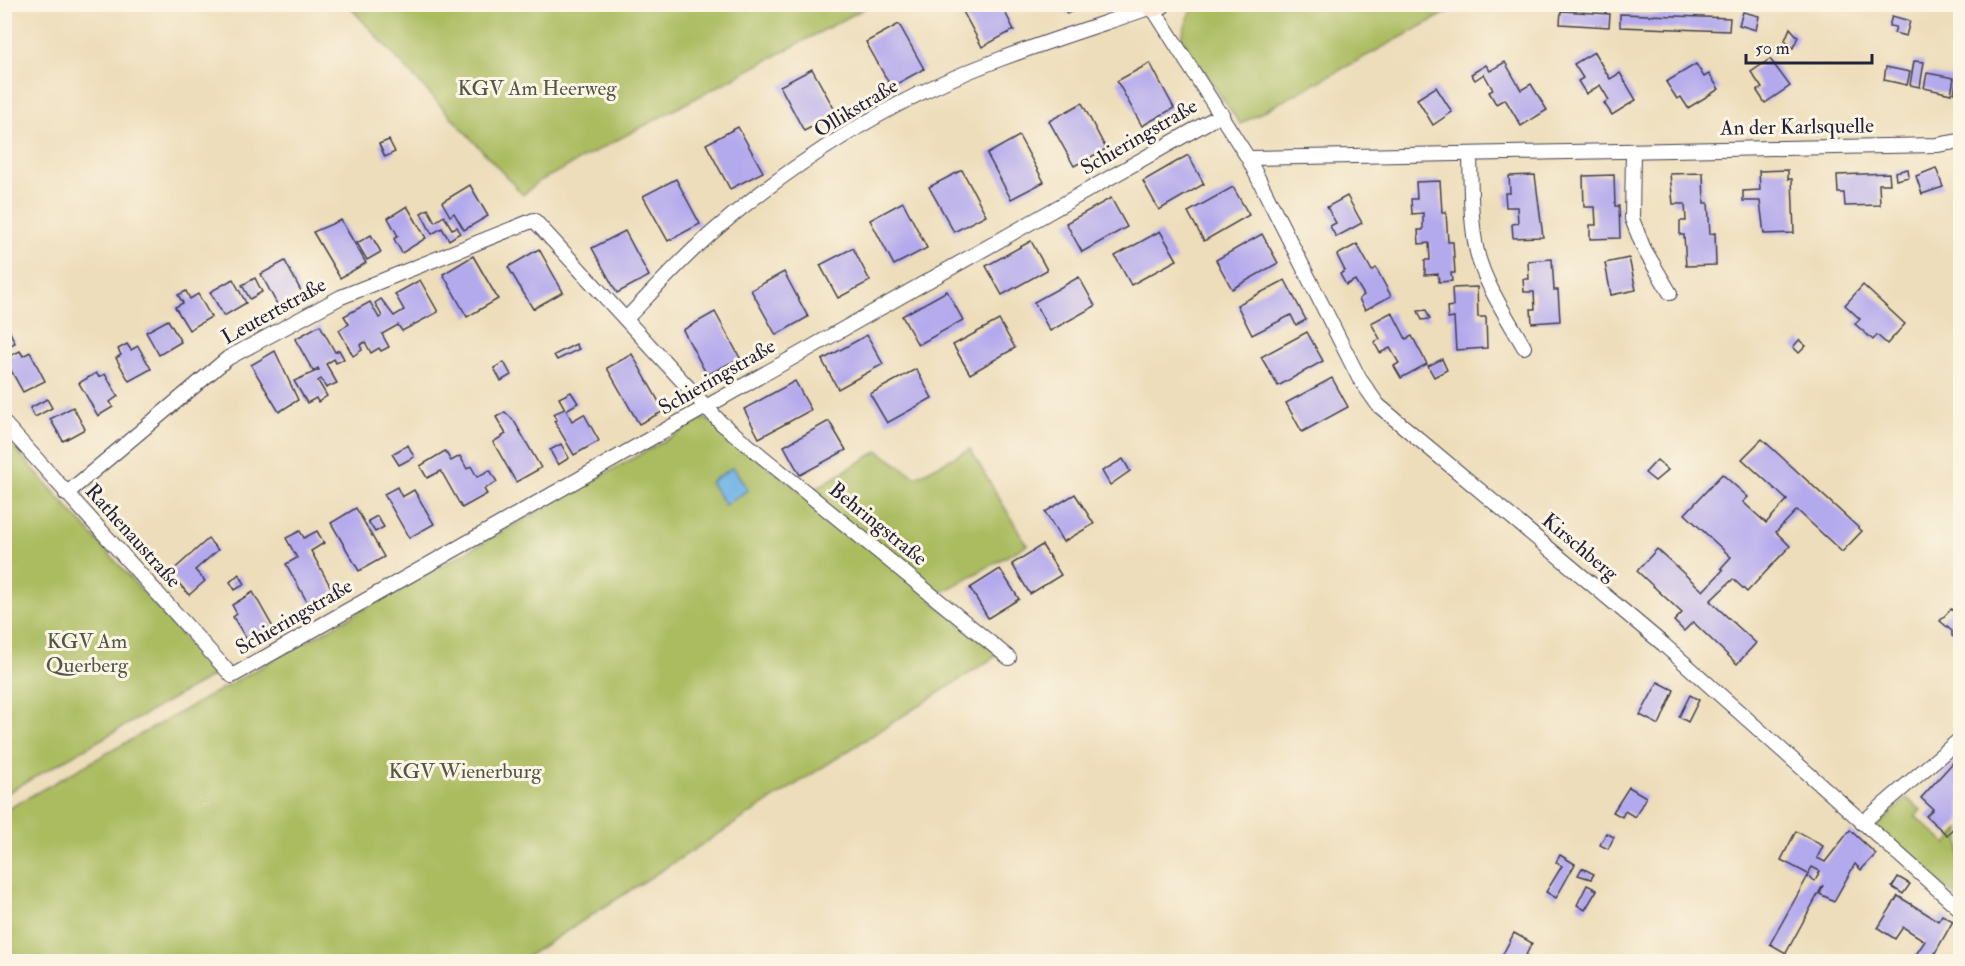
<svg xmlns="http://www.w3.org/2000/svg" width="1965" height="966" viewBox="0 0 1965 966" font-family="'IM FELL Double Pica',serif">
<style>
.green{fill:#abbc60;stroke:#666f4e;stroke-width:1.5}
.water{fill:#6eb2e4;stroke:#486a90;stroke-width:1.5}
.building{fill:#b3a9ed}
.lines{fill:none;stroke-linecap:round;stroke-linejoin:round}
.street-casing{stroke:#403e4e;stroke-width:16}
.secondary-casing{stroke:#403e4e;stroke-width:22}
.street{stroke:#fff;stroke-width:14}
.secondary{stroke:#fce5d0;stroke-width:20}
.labels{text-anchor:middle;dominant-baseline:central;stroke-width:6;stroke-linejoin:round;paint-order:stroke}
.park-label{font-size:21px;fill:#525848;stroke:#fcf5e5}
.street-label{font-size:21px;fill:#22223b;stroke:#fcf5e5}
</style>
<rect width="100%" height="100%" fill="#fcf5e5"/>
<filter id="ink" filterUnits="userSpaceOnUse"><feTurbulence type="fractalNoise" baseFrequency=".0167" numOctaves="2"/><feDisplacementMap in="SourceGraphic" scale="12" xChannelSelector="R" yChannelSelector="G"/><feConvolveMatrix kernelMatrix="1 2 1 2 8 2 1 2 1" color-interpolation-filters="sRGB"/></filter>
<filter id="wash" filterUnits="userSpaceOnUse"><feTurbulence type="fractalNoise" baseFrequency=".008" numOctaves="4" result="noise"/><feDisplacementMap in="SourceGraphic" scale="24" xChannelSelector="R" yChannelSelector="G"/><feGaussianBlur stdDeviation="1.35" result="paint"/><feColorMatrix in="noise" values="0 0 0 0 0 0 0 0 0 0 0 0 0 0 0 0 0 1.4 0 .05"/><feComposite in="paint" operator="in"/></filter>
<g filter="url(#wash)">
<rect width="100%" height="100%" fill="#edddba"/>
<g class="green">
<path d="M348 5H871L538 182 523 195Z"/>
<path d="M1213 5V4L1461 5 1240 124 1181 38 1191 10Z"/>
<path d="M705 418 805 495 878 451 916 477 970 449 1027 545 930 599 998 655 520 961H5L4 811Z"/>
<path d="M4 436 216 674 5 794H4Z"/>
<path d="M1907 798 1921 810 1915 816 1947 844 1960 829V900L1875 828Z"/>
</g>
<path class="water" d="M733 467 748 490 725 505 710 482Z"/>
<g id="blocks">
<g class="building">
<path d="M959 4H1001L1014 30 982 47Z"/>
<path d="M1062 4H1085L1067 14Z"/>
<path d="M1938 4H1960V10L1938 6Z"/>
<path d="M1561 11 1610 14 1609 27 1560 24Z"/>
<path d="M1743 12 1759 16 1756 30 1739 25Z"/>
<path d="M1620 14 1730 18 1729 31 1620 27Z"/>
<path d="M1892 16 1910 21 1906 36 1894 33 1896 27 1889 26Z"/>
<path d="M899 24 924 69 891 87 866 42Z"/>
<path d="M1790 28 1798 37 1793 48 1785 40Z"/>
<path d="M1594 52 1610 79 1620 73 1636 100 1612 115 1604 103 1609 100 1600 85 1586 94 1578 81 1583 78 1574 64Z"/>
<path d="M1770 59 1790 86 1765 103 1757 91 1762 88 1751 72Z"/>
<path d="M1914 61 1924 62 1920 87 1910 85Z"/>
<path d="M1505 62 1521 90 1531 84 1547 110 1521 126 1505 99 1496 104 1489 92 1493 90 1484 74 1475 80 1471 74 1486 65 1490 71Z"/>
<path d="M1150 63 1174 108 1142 126 1117 81Z"/>
<path d="M1696 64 1704 77 1709 74 1719 89 1688 108 1681 97 1677 99 1666 82Z"/>
<path d="M1886 67 1910 72 1907 85 1884 80Z"/>
<path d="M812 69 837 114 804 131 780 86Z"/>
<path d="M1927 73 1954 78 1951 94 1924 88Z"/>
<path d="M1958 75H1960V94L1954 93Z"/>
<path d="M1436 87 1452 112 1433 125 1417 99Z"/>
<path d="M1082 103 1106 149 1074 166 1049 121Z"/>
<path d="M738 127 763 172 730 189 706 144Z"/>
<path d="M1019 136 1044 182 1011 199 987 154Z"/>
<path d="M389 140 395 152 385 157 379 144Z"/>
<path d="M1188 155 1204 184 1159 210 1143 181Z"/>
<path d="M1936 168 1943 187 1922 194 1916 176Z"/>
<path d="M1908 169 1909 177 1896 180 1895 172Z"/>
<path d="M962 170 986 215 954 232 929 187Z"/>
<path d="M1788 170V179H1792L1794 233 1764 234 1760 201H1743V191L1760 190 1759 171Z"/>
<path d="M1703 173 1704 203H1708L1710 234 1715 233 1716 265 1686 266 1684 235H1680V221H1686L1685 204H1673L1670 174Z"/>
<path d="M1889 173 1890 184H1879L1880 205 1845 206 1844 193H1838L1837 175Z"/>
<path d="M1535 175 1543 237 1513 238 1512 224 1518 223 1517 207H1506L1505 193H1510L1509 176Z"/>
<path d="M1614 175 1615 206H1619L1620 238 1590 239V225H1596L1595 207H1584L1583 176Z"/>
<path d="M676 179 700 224 668 241 643 196Z"/>
<path d="M1440 181 1442 212H1446L1448 242H1453L1455 273H1451L1452 281 1439 282 1438 274 1425 275V260H1430L1429 243 1419 244 1418 230H1423V213L1412 214 1411 199H1417L1416 182Z"/>
<path d="M470 185 488 216 464 230 454 213 450 216 442 202Z"/>
<path d="M1233 187 1249 215 1204 241 1188 212Z"/>
<path d="M1347 196 1362 223 1336 237 1330 226 1336 223 1327 207Z"/>
<path d="M1111 198 1127 227 1082 252 1066 223Z"/>
<path d="M903 202 927 248 894 265 870 220Z"/>
<path d="M407 206 426 238 402 253 394 239 398 236 388 218Z"/>
<path d="M428 209 435 222 444 216 452 229 457 227 460 233 449 240 442 228 432 234 421 213Z"/>
<path d="M341 220 366 263 340 278 313 232Z"/>
<path d="M625 231 649 276 617 293 592 248Z"/>
<path d="M1160 231 1177 260 1131 285 1115 256Z"/>
<path d="M1262 234 1278 263 1232 289 1216 260Z"/>
<path d="M371 235 381 252 367 260 357 243Z"/>
<path d="M1031 241 1047 270 1002 295 986 266Z"/>
<path d="M1357 244 1372 271 1376 268 1391 296 1365 310 1359 299 1364 295 1355 280 1346 285 1340 274 1345 271 1337 255Z"/>
<path d="M853 248 870 281 838 298 820 265Z"/>
<path d="M539 249 563 292 533 309 508 267Z"/>
<path d="M473 256 498 299 467 317 443 274Z"/>
<path d="M1629 258 1636 290 1611 295 1605 263Z"/>
<path d="M1552 259 1554 290H1558L1560 321 1532 323 1531 309H1535L1534 292H1524L1523 279H1529L1528 261Z"/>
<path d="M285 261 302 293 278 306 261 274Z"/>
<path d="M784 272 808 317 776 335 751 290Z"/>
<path d="M1079 277 1095 306 1050 331 1034 302Z"/>
<path d="M255 278 262 292 250 299 242 285Z"/>
<path d="M233 279 246 303 224 316 210 292Z"/>
<path d="M420 280 438 312 402 331 398 325 382 334 389 347 381 351 379 348 371 353 365 342 360 345 362 350 353 356 339 330 349 324 344 316 370 302 379 318 382 316 375 303 381 299 394 316 404 310 395 294Z"/>
<path d="M1285 280 1306 320 1296 325 1291 315 1252 335 1237 305Z"/>
<path d="M1863 285 1905 324 1887 344 1877 335 1873 340 1855 324 1860 319 1845 305Z"/>
<path d="M1477 287 1478 317H1486L1487 348 1456 350 1454 318 1448 319 1447 307 1453 306 1452 288Z"/>
<path d="M186 291 190 299 198 294 211 317 189 330 175 307 183 303 178 295Z"/>
<path d="M947 291 963 320 918 345 902 316Z"/>
<path d="M1426 310 1430 319 1422 320 1418 311Z"/>
<path d="M715 312 740 358 707 375 683 330Z"/>
<path d="M1392 312 1406 339 1412 336 1427 364 1401 378 1394 366 1399 363 1390 348 1380 353 1374 342 1380 339 1371 323Z"/>
<path d="M168 320 181 342 159 355 146 332Z"/>
<path d="M999 320 1015 348 970 374 953 345Z"/>
<path d="M320 325 335 352 339 350 344 359 336 363 334 359 326 364 337 383 326 388 321 379 318 381 327 396 318 402 316 398 307 403 294 381 319 370 318 368 313 371 295 339Z"/>
<path d="M9 330 15 343 4 348V333Z"/>
<path d="M1307 332 1323 361 1278 386 1261 357Z"/>
<path d="M867 335 883 364 838 389 822 360Z"/>
<path d="M1799 340 1806 346 1799 353 1793 347Z"/>
<path d="M127 344 131 350 138 346 151 369 129 381 116 358 121 355 118 349Z"/>
<path d="M576 344 579 349 557 360 554 355Z"/>
<path d="M20 351 23 356 30 352 45 381 23 392 7 363 11 361 8 357Z"/>
<path d="M275 351 298 400 279 412 251 365Z"/>
<path d="M632 354 664 411 639 424 607 368Z"/>
<path d="M1442 359 1447 370 1434 377 1428 366Z"/>
<path d="M504 362 511 375 501 381 494 368Z"/>
<path d="M916 369 932 398 887 423 870 394Z"/>
<path d="M96 373 99 377 105 374 118 396 110 402 113 407 98 416 79 383Z"/>
<path d="M1332 378 1348 407 1302 432 1286 403Z"/>
<path d="M795 381 811 410 759 438 744 409Z"/>
<path d="M571 392 578 403 566 410 572 421 584 414 599 441 574 455 554 421 557 420 553 414 565 409 559 398Z"/>
<path d="M47 399 52 408 35 417 30 408Z"/>
<path d="M73 407 85 429 63 441 50 419Z"/>
<path d="M505 412 514 421 541 468 516 482 493 442 506 434 496 417Z"/>
<path d="M829 421 846 450 800 475 784 446Z"/>
<path d="M1762 439 1862 531 1842 552 1797 510 1776 532 1790 546 1747 592 1733 579 1710 601 1756 643 1737 664 1693 622 1684 631 1674 621 1682 613 1637 571 1657 549 1703 591 1723 570 1721 568 1731 557 1685 514 1722 474 1748 497 1743 502 1766 523 1787 500 1742 459Z"/>
<path d="M561 444 569 458 558 465 550 450Z"/>
<path d="M408 445 414 457 399 465 392 454Z"/>
<path d="M445 451 451 461 460 456 467 469 471 466 477 477 490 470 497 482 484 489 487 494 462 508 441 471 427 478 420 466Z"/>
<path d="M1123 459 1130 471 1110 485 1102 471Z"/>
<path d="M1657 460 1668 470 1655 481 1645 473Z"/>
<path d="M397 487 402 497 414 490 434 524 409 538 384 494Z"/>
<path d="M1075 494 1094 524 1063 542 1045 512Z"/>
<path d="M356 508 384 557 359 571 331 523Z"/>
<path d="M377 516 384 527 375 532 368 521Z"/>
<path d="M300 531 304 538 317 531 324 543 311 551 334 593 310 607 286 564 297 558 286 538Z"/>
<path d="M208 539 218 550 195 570 205 581 189 595 170 573Z"/>
<path d="M1042 545 1061 575 1030 594 1012 564Z"/>
<path d="M1000 569 1019 599 988 618 970 588Z"/>
<path d="M239 574 245 584 235 590 230 582Z"/>
<path d="M253 592 275 631 250 645 233 617 237 614 232 605Z"/>
<path d="M1951 609 1960 619V640L1952 636V631L1940 621Z"/>
<path d="M1658 682 1674 690 1659 725 1640 715Z"/>
<path d="M1690 695 1699 700 1688 722 1679 717Z"/>
<path d="M1958 757 1960 759V821L1947 835 1926 816 1933 809 1921 798Z"/>
<path d="M1629 787 1646 797 1635 817 1625 811 1622 817 1613 812Z"/>
<path d="M1850 830 1876 854 1861 870 1855 864 1834 901 1820 894 1823 885 1786 953 1770 944 1808 876 1815 881 1820 871 1812 867 1808 874 1781 860 1796 831 1823 846 1817 858 1825 862Z"/>
<path d="M1606 833 1614 837 1608 849 1600 845Z"/>
<path d="M1560 855 1575 864 1556 898 1546 892 1562 866 1556 862Z"/>
<path d="M1582 868 1594 874 1591 879 1578 875Z"/>
<path d="M1898 877 1910 884 1903 894 1892 887Z"/>
<path d="M1587 885 1597 890 1585 910 1577 905Z"/>
<path d="M1898 896 1938 921 1942 915 1953 921 1930 962H1911L1925 941 1903 927 1895 939 1878 928Z"/>
<path d="M1514 933 1532 943 1526 955 1537 962H1513L1502 956Z"/>
</g>
</g>
</g>
<g filter="url(#ink)">
<use href="#blocks" fill-opacity="0" stroke="#403e4e" stroke-width="1.5"/>
<g class="lines">
<defs>
<g id="street">
<path d="M1633 151 1632 219 1644 249 1670 293"/>
<path d="M1470 155C1471 187 1470 220 1477 252 1485 285 1507 317 1524 347"/>
<path d="M1248 158 1937 145 1960 141"/>
<path d="M626 319C648 296 670 272 693 250 753 194 825 144 897 105 977 62 1067 36 1152 7L1248 158 1359 378 1378 405 1663 644 1960 909"/>
<path d="M4 423 232 676 1222 114"/>
<path d="M66 494 228 358 341 297 534 220 721 423 1009 658"/>
<path d="M1862 823 1960 739"/>
</g>
<path id="secondary" d="M1151 4 1152 7 1161 4"/>
</defs>
<use href="#street" class="street-casing"/>
<use href="#secondary" class="secondary-casing"/>
<use href="#street" class="street"/>
<use href="#secondary" class="secondary"/>
</g>
</g>
<g class="labels">
<g class="park-label">
<text x="537" y="88">KGV Am Heerweg</text>
<text x="87" y="641">KGV Am<tspan x="87" dy="24">Querberg</tspan></text>
<text x="465" y="771">KGV Wienerburg</text>
</g>
<g class="street-label">
<text transform="translate(856 108) rotate(-31)">Ollikstraße</text>
<text transform="translate(1797 127) rotate(-1)">An der Karlsquelle</text>
<text transform="translate(1139 137) rotate(-30)">Schieringstraße</text>
<text transform="translate(274 311) rotate(-29)">Leutertstraße</text>
<text transform="translate(717 377) rotate(-30)">Schieringstraße</text>
<text transform="translate(878 524) rotate(39)">Behringstraße</text>
<text transform="translate(133 536) rotate(48)">Rathenaustraße</text>
<text transform="translate(1580 547) rotate(40)">Kirschberg</text>
<text transform="translate(294 617) rotate(-30)">Schieringstraße</text>
</g>
</g>
<rect width="1965" height="966" fill="none" stroke="#fcf5e5" stroke-width="24"/>
<path d="M1746 54v9h126v-9" fill="none" stroke="#22223b" stroke-width="3"/>
<text x="1755" y="54" font-size="18" fill="#22223b" stroke="#fcf5e5" stroke-width="4.5" paint-order="stroke">50 m</text>
</svg>
